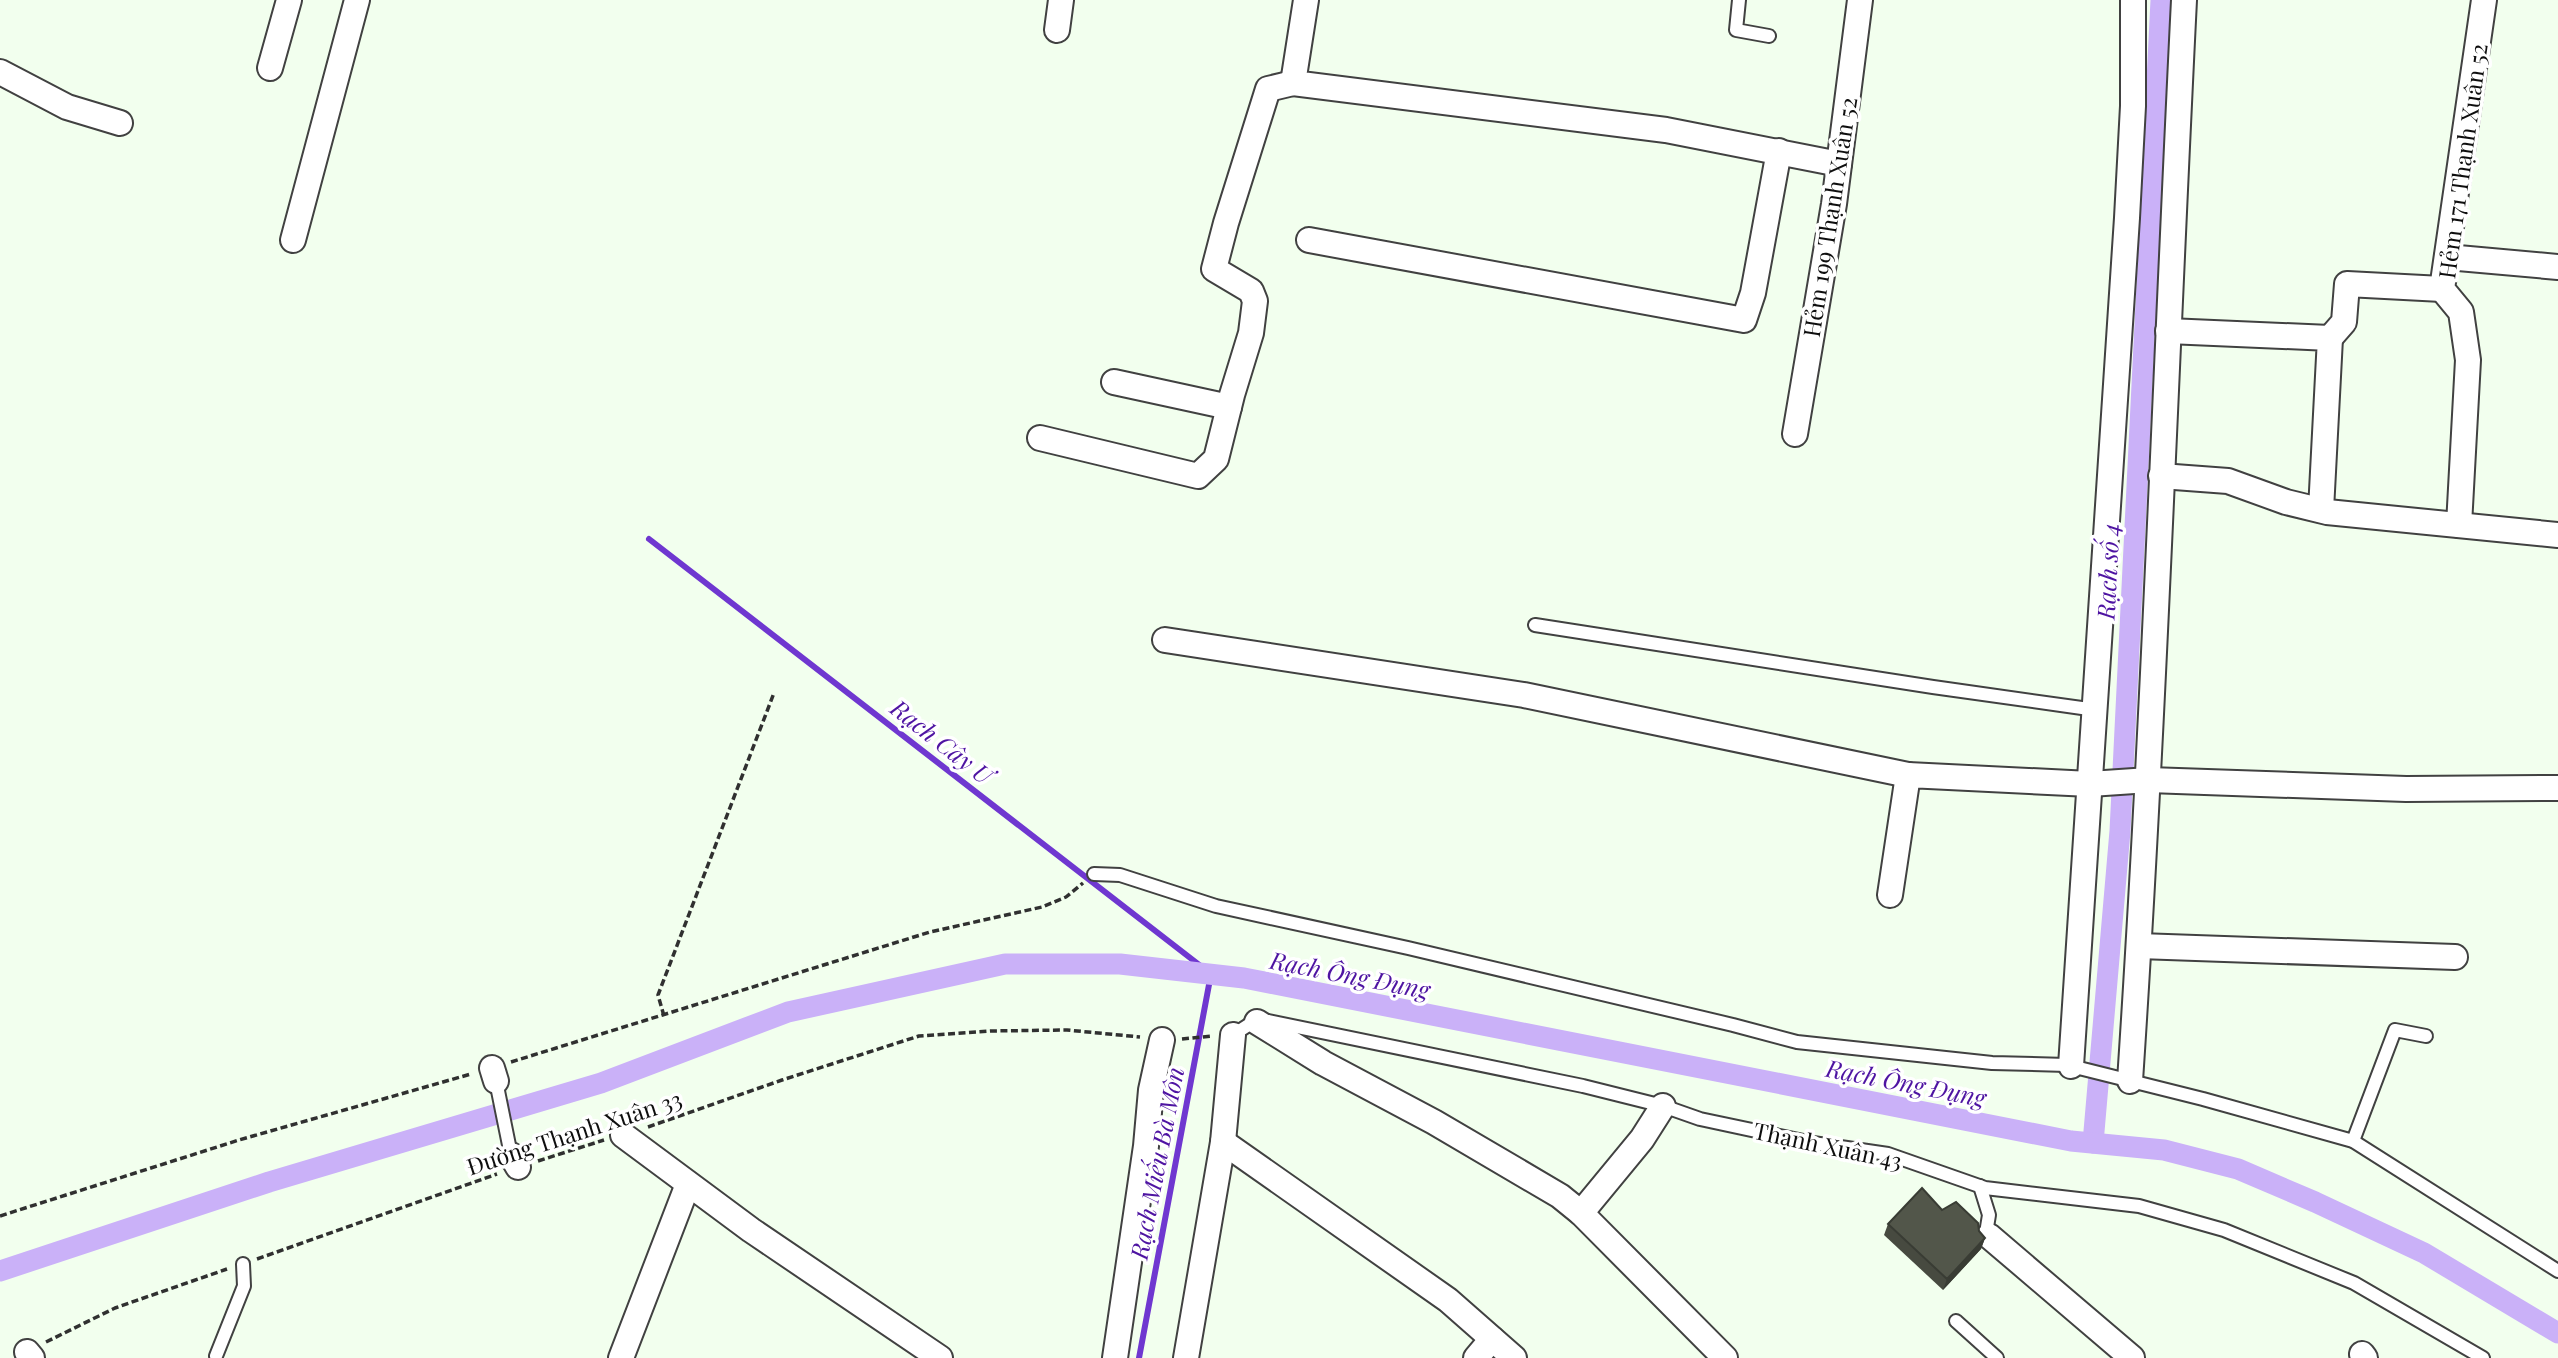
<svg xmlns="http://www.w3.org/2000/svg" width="2558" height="1358" viewBox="0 0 2558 1358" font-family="'Playfair Display',serif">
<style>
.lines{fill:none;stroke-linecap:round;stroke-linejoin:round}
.stream{stroke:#6f37d0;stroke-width:6}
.canal{stroke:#cab1f8;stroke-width:21}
.lane-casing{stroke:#414141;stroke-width:16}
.street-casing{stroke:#414141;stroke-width:28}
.path{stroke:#303030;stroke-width:3.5;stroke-dasharray:7 3.5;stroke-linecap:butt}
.lane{stroke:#fff;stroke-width:12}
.street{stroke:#fff;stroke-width:24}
.wall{fill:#474a40}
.shaded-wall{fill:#393c34}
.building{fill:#52564a;stroke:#393c34;stroke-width:2}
.labels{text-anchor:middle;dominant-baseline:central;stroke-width:7;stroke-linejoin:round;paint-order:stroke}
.street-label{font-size:23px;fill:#0e0e0e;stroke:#fff}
.water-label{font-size:24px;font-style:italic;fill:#4e14a2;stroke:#fff}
</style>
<rect width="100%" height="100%" fill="#f2ffee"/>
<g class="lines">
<path class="stream" d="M649 539 1211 974 1139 1358"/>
<g class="canal">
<path d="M2093 1143 2120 831 2161 0"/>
<path d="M0 1271 269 1182 601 1083 788 1012 1005 964H1120L1244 978 2071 1141 2164 1150 2238 1169 2315 1202 2424 1253 2558 1333"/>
</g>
<defs>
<g id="lane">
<path d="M1739 0 1736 30 1769 36"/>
<path d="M1535 625 1933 687 2096 710"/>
<path d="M1094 874 1120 875 1216 906 1408 948 1733 1025 1797 1042 1992 1063 2067 1065 2203 1099 2353 1141 2558 1271"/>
<path d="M1233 1035 1250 1024 1268 1021 1583 1086 1663 1106 1700 1119 1813 1143 1888 1154 1985 1188 2139 1206 2224 1230 2354 1283 2483 1358"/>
<path d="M496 1081 511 1155"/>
<path d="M2353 1141 2395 1030 2426 1036"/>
<path d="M1980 1186 1989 1215 1987 1227 1989 1236"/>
<path d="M1956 1321 1997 1358"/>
<path d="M216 1356 244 1286 243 1264"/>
</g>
<g id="street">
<path d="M1306 0 1293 83 1666 130 1839 164"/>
<path d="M1057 30 1061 0"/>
<path d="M270 68 289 0"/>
<path d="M0 72 67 107 120 123"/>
<path d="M293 240 357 0"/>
<path d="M1309 240 1744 320 1753 293 1779 151"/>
<path d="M2447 257 2558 267"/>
<path d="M2168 331 2330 338 2321 510"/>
<path d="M2330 338 2344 322 2347 284 2442 289"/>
<path d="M1114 382 1229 407"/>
<path d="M1795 434 1834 204 1860 0"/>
<path d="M1040 438 1198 476 1216 459 1232 395 1251 333 1255 301 1251 291 1214 269 1226 223 1268 89 1293 83"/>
<path d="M2161 476 2228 481 2286 502 2327 512 2558 535"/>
<path d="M2459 525 2468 360 2461 312 2442 289 2484 0"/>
<path d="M1165 640 1524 695 1908 775"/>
<path d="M1890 895 1908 775 2090 784 2149 780 2406 789 2558 788"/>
<path d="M2139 946 2455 957"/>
<path d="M1257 1022 1323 1063 1434 1122 1560 1196 1581 1213 1642 1139 1663 1106"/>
<path d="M2071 1066 2127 218 2133 106V0"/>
<path d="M492 1068 496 1081"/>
<path d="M2130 1081C2154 721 2166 360 2184 0"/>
<path d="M623 1135 751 1230 940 1358"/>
<path d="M1223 1142 1448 1300 1514 1358"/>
<path d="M511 1155 518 1167"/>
<path d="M1581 1213 1725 1358"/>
<path d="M1989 1236 2132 1358"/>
<path d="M27 1352 32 1358"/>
<path d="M2362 1354 2365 1358"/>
<path d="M621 1358 688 1184"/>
<path d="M1115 1358 1146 1146 1151 1090 1162 1040"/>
<path d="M1186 1358 1223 1142 1233 1035"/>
<path d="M1476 1358 1492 1339"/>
</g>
</defs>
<use href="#lane" class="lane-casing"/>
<use href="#street" class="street-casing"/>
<g class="path">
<path d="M664 1016 658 995 774 693"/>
<path d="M1182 1039 1213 1036"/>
<path d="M511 1062 930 932 1042 907 1066 897 1083 883"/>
<path d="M648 1127 782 1080 919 1036 990 1031 1067 1030 1140 1037"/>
<path d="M538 1161 604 1140"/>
<path d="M0 1216 239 1140 471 1074"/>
<path d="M257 1259 497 1174"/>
<path d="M46 1342 115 1308 227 1269"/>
</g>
<use href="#lane" class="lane"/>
<use href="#street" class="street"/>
</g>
<path class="wall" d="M1942 1210 1979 1231 1985 1238 1981 1249 1943 1290 1884 1235 1888 1224Z"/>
<path class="shaded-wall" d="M1985 1238 1981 1249 1943 1290 1947 1279Z"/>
<path class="building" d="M1922 1188 1942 1210 1956 1202 1978 1223 1979 1231 1985 1238 1947 1279 1888 1224Z"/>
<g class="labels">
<g class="street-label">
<text transform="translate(2462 161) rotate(-82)">Hẻm 171 Thạnh Xuân 52</text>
<text transform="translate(1829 217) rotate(-81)">Hẻm 199 Thạnh Xuân 52</text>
<text transform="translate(574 1132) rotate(-18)">Đường Thạnh Xuân 33</text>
<text transform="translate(1828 1145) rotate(12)">Thạnh Xuân 43</text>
</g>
<g class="water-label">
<text transform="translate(2107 571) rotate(-87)">Rạch số 4</text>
<text transform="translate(942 741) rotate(38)">Rạch Cây Ư</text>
<text transform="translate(1350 974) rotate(11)">Rạch Ông Đụng</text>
<text transform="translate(1906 1082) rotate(11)">Rạch Ông Đụng</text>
<text transform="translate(1156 1163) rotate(-79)">Rạch Miếu Bà Môn</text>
</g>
</g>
</svg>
